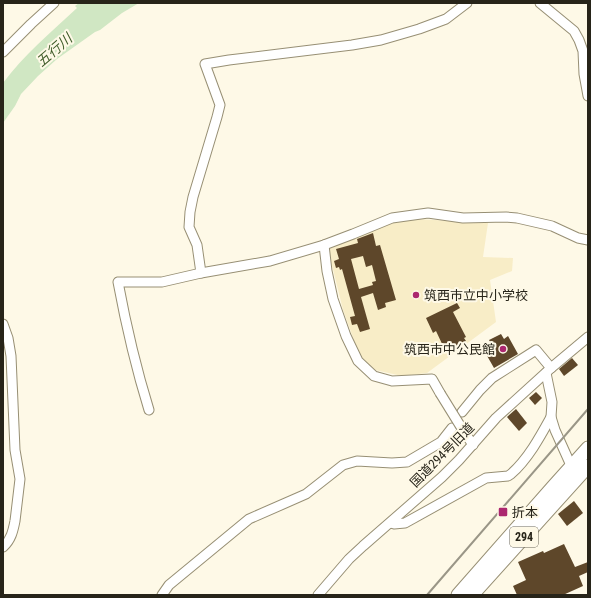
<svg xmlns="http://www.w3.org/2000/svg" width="591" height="598" viewBox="0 0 591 598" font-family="'Roboto Condensed','Noto Sans JP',sans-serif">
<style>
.built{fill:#f8edc7}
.water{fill:#d0e7c3}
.building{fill:#5e472a;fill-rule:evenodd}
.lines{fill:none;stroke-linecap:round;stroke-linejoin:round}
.minor-casing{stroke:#978f74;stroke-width:11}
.highway-casing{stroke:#978f74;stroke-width:15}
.minor{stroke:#fff;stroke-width:9}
.highway{stroke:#fff;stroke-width:13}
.rail{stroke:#9a9687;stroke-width:2}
.minor-bridge-casing{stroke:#978f74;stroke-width:11;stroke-linecap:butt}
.minor-bridge{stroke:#fff;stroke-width:9}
.poi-dot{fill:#ac276f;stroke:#fef9e7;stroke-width:1.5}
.labels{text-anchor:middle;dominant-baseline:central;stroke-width:4;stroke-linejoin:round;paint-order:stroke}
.shield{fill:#fef9e7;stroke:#686457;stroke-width:1}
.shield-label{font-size:12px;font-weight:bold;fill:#272419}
.poi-label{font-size:13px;fill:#272419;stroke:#fef9e7;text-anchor:start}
.street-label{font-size:13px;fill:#272419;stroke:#fef9e7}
.water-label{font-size:14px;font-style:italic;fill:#405d2a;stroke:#fef9e7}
</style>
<rect width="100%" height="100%" fill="#fef9e7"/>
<path class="built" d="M417 219 488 223 483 257 513 258 512 271 490 280 496 322 427 373 402 376 375 370 363 360 356 346 343 310 328 249 351 240 371 230 396 221Z"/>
<path class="water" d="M79 3H139L122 13 100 30 95 32 57 59 38 76 21 94 15 106 3 123V83C24 55 51 32 77 8L75 6Z"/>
<g class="building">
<path d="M373 233 376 246 380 245 396 300 385 303 386 307 378 310 373 293 361 297 370 329 360 332 357 324 352 325 350 317 355 316 342 269 340 270 339 267 336 268 334 261 339 259 336 249 358 243 357 239ZM363 256 366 267 372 265 376 281 372 282 373 285 359 289 351 259Z"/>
<path d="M457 303 460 308 453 312 466 337 464 338 466 341 448 350 446 347 444 348 436 331 433 333 426 318Z"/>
<path d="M501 334 504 339 508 336 518 354 494 368 486 354 491 352 488 347 492 345 489 340Z"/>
<path d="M572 358 578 365 564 376 559 369Z"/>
<path d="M536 392 542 398 535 405 529 398Z"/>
<path d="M516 409 527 423 519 431 507 417Z"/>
<path d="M574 501 583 513 567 526 558 514Z"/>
<path d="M564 544 575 567 588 562V572L579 576 583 586 563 595H517L513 586 526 580 518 562 543 551 544 553Z"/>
</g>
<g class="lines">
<defs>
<g id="minor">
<path d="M540 3 574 31 579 40 583 51 584 74 588 96"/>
<path d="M3 52 31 24 54 3"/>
<path d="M324 245 327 271 333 299 346 336 358 361 374 376 392 381 432 379 440 393"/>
<path d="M201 273 197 245 189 227 190 212 193 197 217 117 220 105 205 64 229 60 352 45 381 40 419 29 446 19 467 3"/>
<path d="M3 324 8 338 11 356 15 450 20 479 15 521C13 531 11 540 3 547"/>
<path d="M546 373 552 402 551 417 555 430 573 470"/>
<path d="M149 410C136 368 126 325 118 282H162L201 273 270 261 324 245 353 234 392 218 428 213 463 218 506 217 517 218 552 226 578 238 588 240"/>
<path d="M462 412 480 390 492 378 536 350 551 368"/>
<path d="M461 427 473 445"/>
<path d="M390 523 394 524 405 523 486 478 508 476 511 474C528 459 540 437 551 417"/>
<path d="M162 595 169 585 249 519 306 494 343 465 357 461 392 463 407 462 441 442 452 428"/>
<path d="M318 595 349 559 363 546 442 477 459 460 496 418 551 368 588 337"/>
</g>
<g id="highway">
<path d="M458 595 553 487 588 448"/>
<path d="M472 595 588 466"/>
</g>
</defs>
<use href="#minor" class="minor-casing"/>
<use href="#highway" class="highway-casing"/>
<use href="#minor" class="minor"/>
<use href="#highway" class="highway"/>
<path class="rail" d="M427 595 588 409"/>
<defs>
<path id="minor-bridge" d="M440 393 461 427"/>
</defs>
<use href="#minor-bridge" class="minor-bridge-casing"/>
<use href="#minor-bridge" class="minor-bridge"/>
</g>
<g class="poi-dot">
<circle cx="416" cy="295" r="4"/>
<circle cx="503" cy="349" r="4"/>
<rect x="498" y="507" width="10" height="10" rx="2"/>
</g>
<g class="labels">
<rect class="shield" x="510" y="527" width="28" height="20" rx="3"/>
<g class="shield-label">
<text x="524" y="537">294</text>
</g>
<g class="poi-label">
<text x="424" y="295">筑西市立中小学校</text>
<text x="495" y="349" text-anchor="end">筑西市中公民館</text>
<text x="512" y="512">折本</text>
</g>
<g class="street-label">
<text transform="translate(442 455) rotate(-45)">国道294号旧道</text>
</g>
<g class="water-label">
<text transform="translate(54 50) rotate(-41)">五行川</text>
</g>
</g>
<rect width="591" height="598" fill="none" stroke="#272419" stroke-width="8"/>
</svg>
